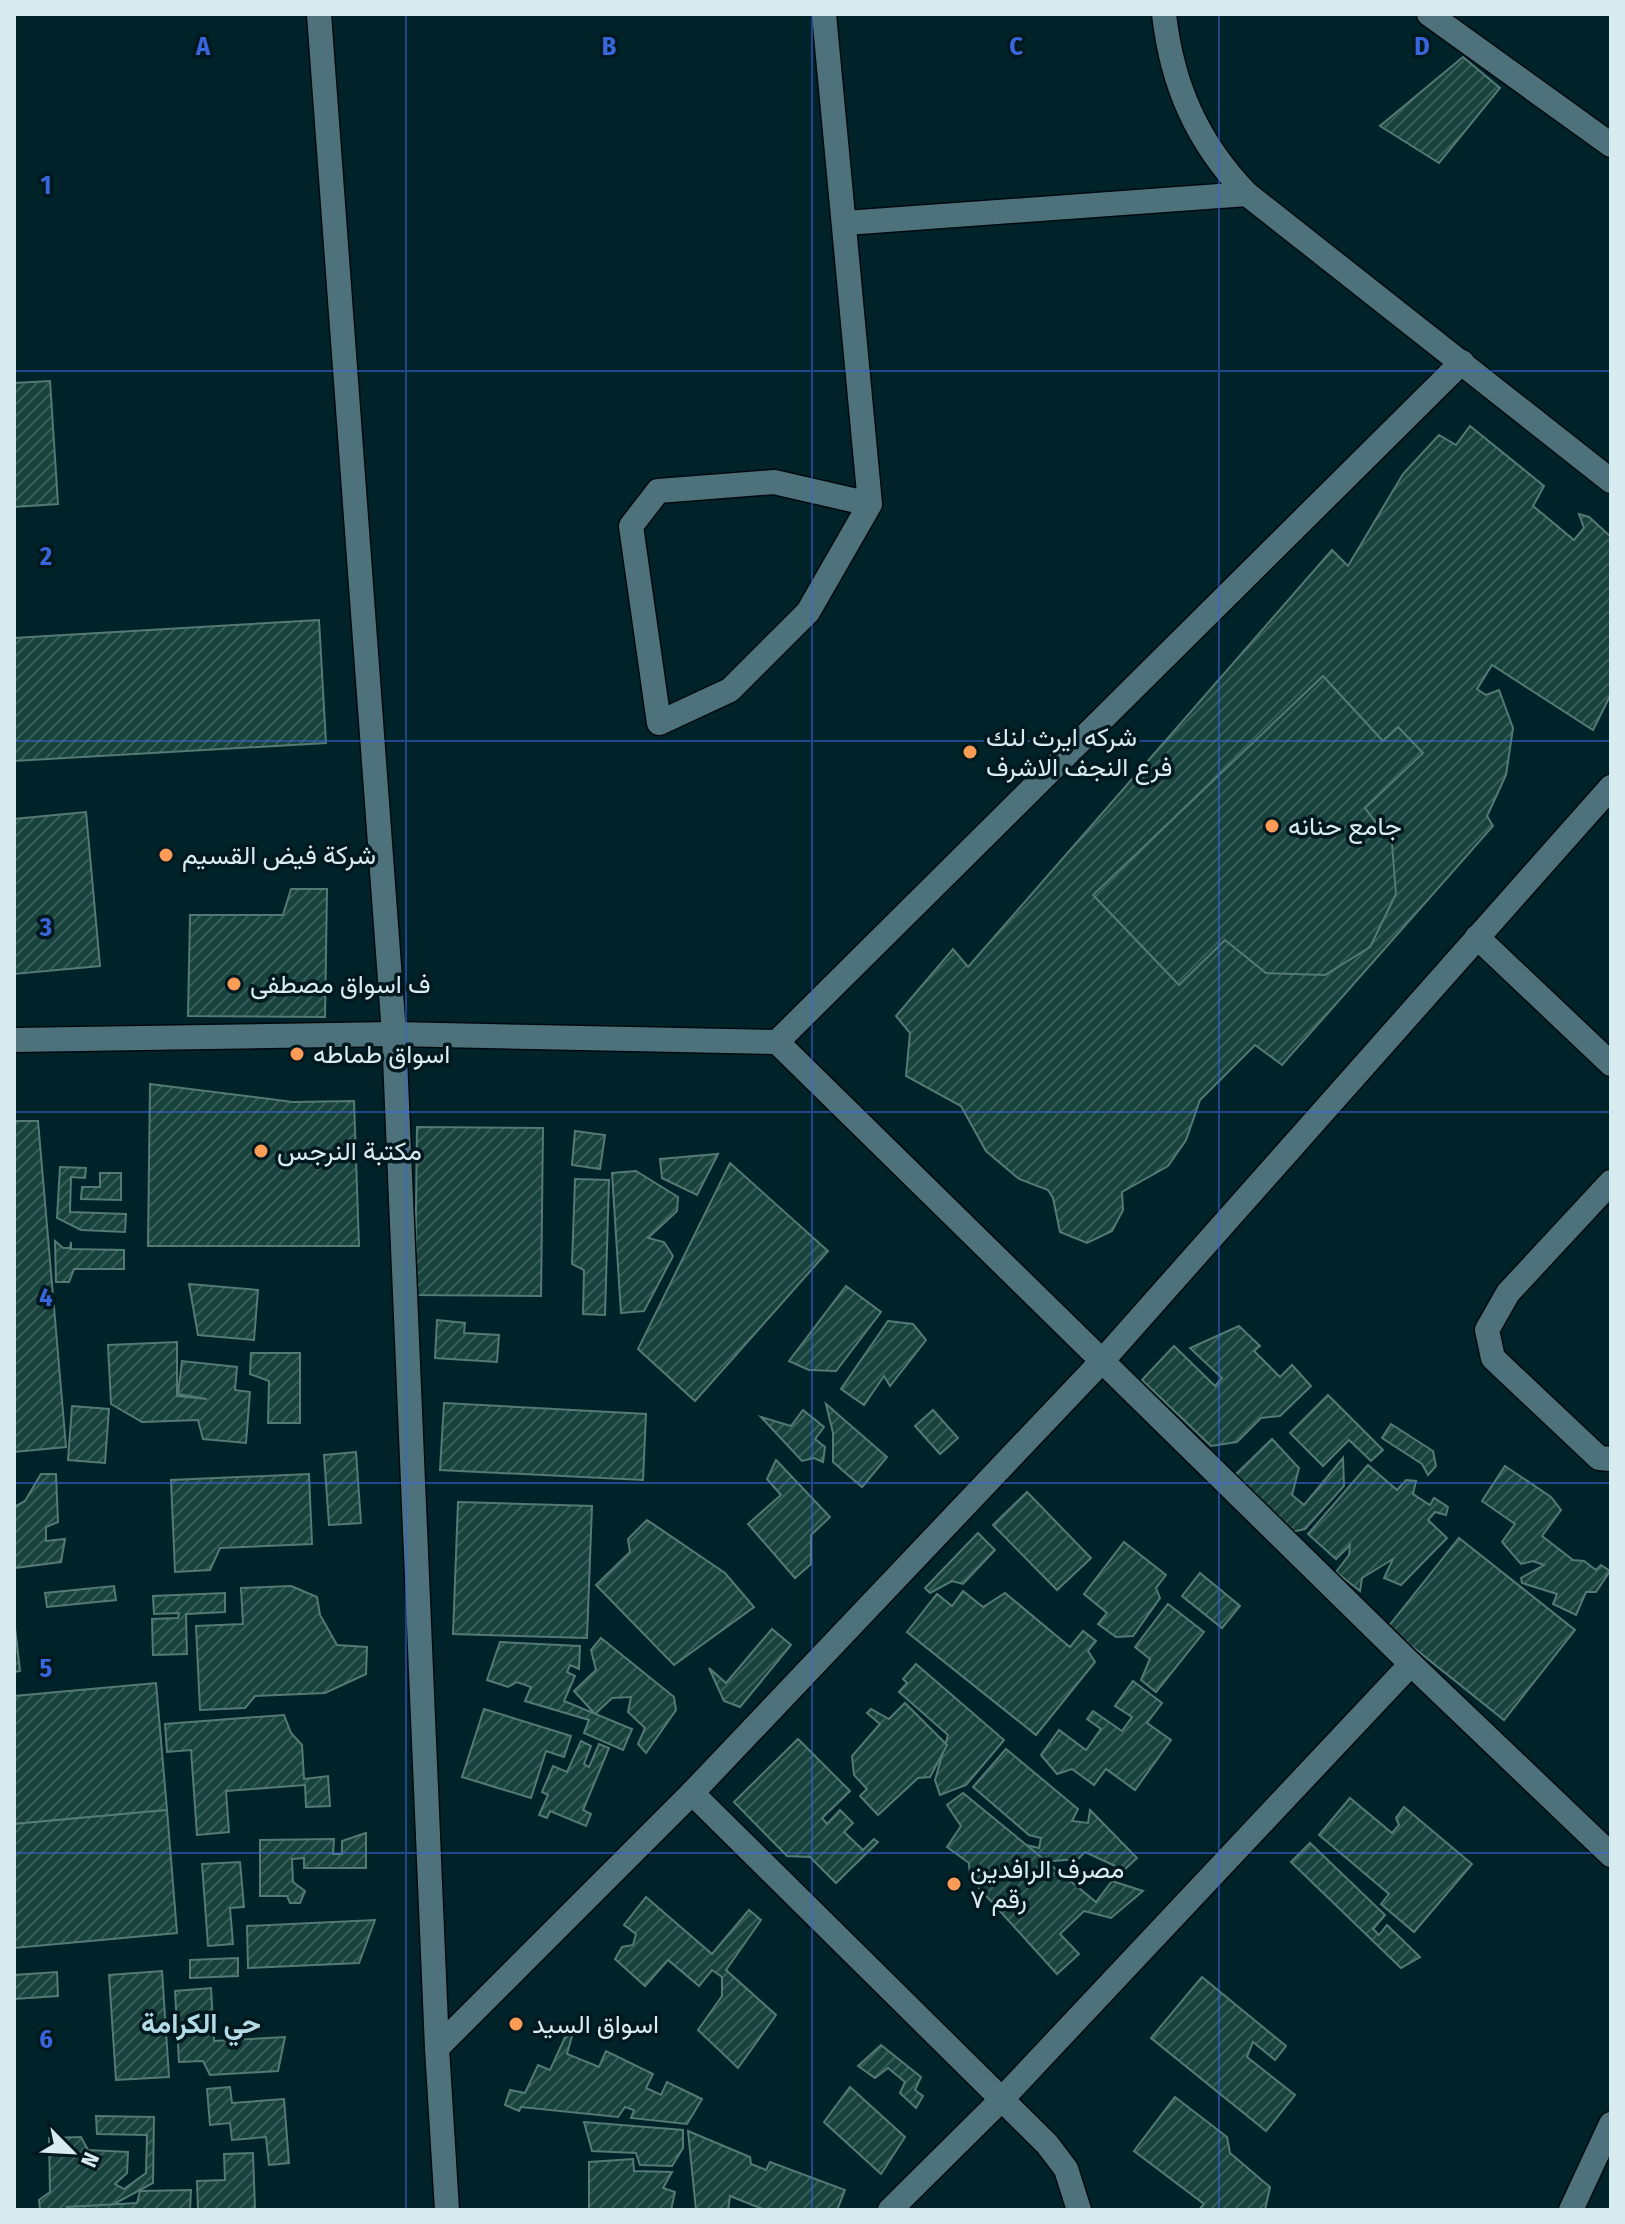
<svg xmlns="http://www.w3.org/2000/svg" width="1625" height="2224" font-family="'Fira Sans Condensed',Vazirmatn,sans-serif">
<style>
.building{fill:url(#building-hatch);stroke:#537a73;stroke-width:2}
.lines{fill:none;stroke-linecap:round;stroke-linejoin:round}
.street-casing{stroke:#000a0e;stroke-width:27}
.street{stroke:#4d727b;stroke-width:24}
.grid{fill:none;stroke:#3966dc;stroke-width:2;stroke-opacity:0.55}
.poi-dot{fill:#fd9c56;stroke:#00181e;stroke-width:3}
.labels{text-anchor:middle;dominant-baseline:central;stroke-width:7;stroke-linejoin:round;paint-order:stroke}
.poi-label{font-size:26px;fill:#d8ebf0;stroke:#00181e;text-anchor:start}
.neighbourhood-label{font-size:28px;font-weight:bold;fill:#b3dbe5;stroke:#00181e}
.grid-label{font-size:26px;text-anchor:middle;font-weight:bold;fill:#3966dc;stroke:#00181e;stroke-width:7;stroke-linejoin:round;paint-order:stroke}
</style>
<defs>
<pattern id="building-hatch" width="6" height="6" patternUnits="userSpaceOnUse" patternTransform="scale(2)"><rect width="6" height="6" fill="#18423c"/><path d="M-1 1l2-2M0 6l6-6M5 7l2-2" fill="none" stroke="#395d58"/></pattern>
</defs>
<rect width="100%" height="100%" fill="#00232a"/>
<g class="building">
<path d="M1463 57 1500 88 1439 163 1380 126Z"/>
<path d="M50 381 58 504 14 507V383Z"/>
<path d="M1470 426 1544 486 1533 506 1574 540 1584 528 1579 514 1589 517 1611 537V694L1593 730 1492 665 1477 689 1486 695 1499 690 1513 728 1506 775 1487 816 1493 826 1282 1065 1255 1045 1200 1100 1186 1140 1168 1166 1122 1192 1123 1210 1112 1231 1087 1243 1060 1232 1053 1198 1048 1190 1019 1179 986 1151 961 1106 906 1076 910 1033 896 1016 953 949 968 967 1332 550 1348 566 1403 474 1439 435 1456 445Z"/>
<path d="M319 620 326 743 14 761V638Z"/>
<path d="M1323 676 1383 741 1398 727 1423 753 1365 808 1392 844 1396 894 1370 947 1325 975 1266 973 1225 940 1179 985 1093 895Z"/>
<path d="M86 812 100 966 14 974V819Z"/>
<path d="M291 889H327L325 1017 188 1016 190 915H283Z"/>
<path d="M150 1084 293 1102 354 1101 359 1246H148Z"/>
<path d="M14 1121H38L66 1447 14 1452Z"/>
<path d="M417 1127 543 1128 541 1296 415 1295Z"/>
<path d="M575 1131 605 1135 600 1169 572 1165Z"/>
<path d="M718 1154 697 1195 662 1178 660 1159Z"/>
<path d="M730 1163 828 1251 695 1401 638 1349Z"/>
<path d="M60 1167 86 1168 85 1178 71 1177 70 1212 126 1214 125 1232 81 1230 57 1218Z"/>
<path d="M636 1171 678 1197 677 1211 648 1238 664 1242 673 1256 644 1311 621 1313 612 1173Z"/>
<path d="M100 1173H121V1200L81 1199 82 1187H100Z"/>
<path d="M575 1179 609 1180 605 1315 583 1314 584 1270 572 1264Z"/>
<path d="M55 1241 63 1248H70L71 1242V1249L124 1250V1269H74L69 1282H56Z"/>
<path d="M189 1284 258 1290 254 1340 198 1335Z"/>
<path d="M846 1286 881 1312 836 1371 809 1370 789 1361Z"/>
<path d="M437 1320 465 1323 464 1333 499 1335 497 1362 435 1358Z"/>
<path d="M888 1321 913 1324 926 1340 890 1386 884 1376 864 1405 841 1389Z"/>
<path d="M1239 1326 1260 1346 1254 1351 1280 1377 1292 1365 1311 1386 1280 1416 1261 1418 1237 1442 1211 1446 1142 1380 1174 1346 1215 1386 1222 1378 1190 1348Z"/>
<path d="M177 1342V1396L207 1399 178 1394 182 1361 237 1367 235 1390 250 1392 246 1443 203 1439 198 1420 142 1422 111 1404 108 1345Z"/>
<path d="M251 1353H300V1423H268L269 1381 250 1374Z"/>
<path d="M1328 1395 1383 1450 1371 1461 1349 1440 1323 1466 1290 1433Z"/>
<path d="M444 1403 646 1414 643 1480 440 1470Z"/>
<path d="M826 1404 887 1457 862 1487 833 1462V1433Z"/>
<path d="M72 1406 109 1409 105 1463 68 1460Z"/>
<path d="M803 1410 824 1427 815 1439 825 1447 823 1462 814 1458 802 1461 761 1417 791 1426Z"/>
<path d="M933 1410 958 1438 940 1454 915 1426Z"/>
<path d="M1391 1424 1433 1451 1436 1466 1428 1475 1422 1464 1382 1438Z"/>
<path d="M1272 1439 1299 1468 1292 1495 1304 1505 1343 1458 1344 1486 1305 1529 1287 1533 1233 1477Z"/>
<path d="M356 1452 361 1523 329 1525 324 1455Z"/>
<path d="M776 1460 830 1517 811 1535V1564L795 1578 748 1524 781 1495 767 1479Z"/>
<path d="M1368 1465 1397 1490 1406 1480 1416 1481 1413 1494 1430 1505 1434 1498 1448 1507 1446 1515 1435 1512 1428 1520 1447 1538 1401 1585 1384 1578 1393 1559 1362 1578 1360 1591 1336 1572 1349 1555 1350 1545 1336 1559 1308 1534Z"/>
<path d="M1505 1466 1551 1497 1561 1510 1542 1536 1573 1560 1584 1561 1596 1570 1601 1565 1610 1571 1596 1592H1586L1576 1615 1553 1604 1557 1594 1522 1583 1521 1578 1544 1565 1533 1561 1521 1564 1502 1542 1515 1524 1482 1501Z"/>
<path d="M41 1474H56L58 1522 46 1527V1541L65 1539 61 1562 14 1568V1507L25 1501Z"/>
<path d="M309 1474 312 1544 220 1548 210 1570 175 1572 171 1480Z"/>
<path d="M1027 1492 1091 1558 1057 1590 993 1525Z"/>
<path d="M458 1502 592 1506 587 1638 453 1634Z"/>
<path d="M647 1520 725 1573 754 1607 674 1665 596 1585 630 1552 628 1539Z"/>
<path d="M978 1533 995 1550 963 1584 952 1581 930 1593 925 1588Z"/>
<path d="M1459 1538 1575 1630 1504 1720 1388 1627Z"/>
<path d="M1124 1542 1166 1575 1156 1588 1160 1598 1133 1636 1116 1637 1098 1624 1107 1613 1084 1594Z"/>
<path d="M1200 1573 1240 1606 1222 1628 1182 1596Z"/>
<path d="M114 1586 116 1600 47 1607 45 1593Z"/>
<path d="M291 1586 317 1597 320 1615 337 1645 367 1647 366 1674 325 1693 255 1696 245 1708 200 1710 196 1626 243 1624 241 1588Z"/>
<path d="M963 1591 983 1607 1005 1593 1070 1647 1083 1631 1096 1641 1088 1651 1095 1662 1036 1735 907 1632 937 1594 952 1606Z"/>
<path d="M225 1593V1612L186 1614 187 1654 153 1655 152 1619 178 1618 179 1613 154 1614 153 1596Z"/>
<path d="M1168 1604 1204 1632 1156 1692 1141 1680 1150 1659 1135 1647Z"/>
<path d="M14 1619 20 1671 14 1672Z"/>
<path d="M772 1629 791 1645 740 1707 724 1701 709 1668 726 1683Z"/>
<path d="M601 1638 674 1697 676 1710 646 1753 638 1744 645 1728 628 1712 631 1697 612 1698 595 1714 574 1691 596 1670 591 1650Z"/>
<path d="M500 1642 580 1646 579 1669 570 1665 567 1672 575 1676 564 1701 632 1729 623 1750 584 1733 589 1720 525 1701 531 1687 517 1682 508 1687 487 1680Z"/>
<path d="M916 1664 1004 1740 966 1785 940 1795 935 1780 948 1735 899 1692 907 1683 903 1679Z"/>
<path d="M1133 1681 1162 1703 1147 1723 1171 1740 1135 1790 1106 1769 1094 1785 1072 1769 1057 1774 1041 1755 1059 1730 1086 1750 1101 1729 1087 1719 1093 1711 1122 1731 1132 1717 1115 1706Z"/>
<path d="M156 1683 167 1810 14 1824V1696Z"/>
<path d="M905 1703 947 1745 930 1777 918 1778 878 1815 860 1796 867 1789 854 1775 852 1756 880 1724 867 1713 871 1709 889 1719Z"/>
<path d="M484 1709 571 1736 564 1757 546 1751 531 1798 462 1777Z"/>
<path d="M284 1715 291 1733 302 1745 304 1779 328 1776 330 1806 306 1807 305 1785 226 1791 229 1832 197 1835 191 1750 167 1752 165 1724Z"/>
<path d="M798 1739 850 1791 822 1818 827 1824 840 1810 853 1823 844 1832 863 1850 874 1839 878 1842 836 1883 810 1857 787 1856 734 1802Z"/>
<path d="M581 1741 591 1746 584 1764 589 1767 599 1744 609 1748 583 1810 591 1814 586 1826 550 1811 547 1818 539 1815 548 1795 542 1792 553 1766 567 1772Z"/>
<path d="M1006 1749 1078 1809 1072 1821 1088 1823 1090 1810 1137 1858 1124 1870 1085 1852 1078 1859 1040 1862 1026 1845 1039 1848 1041 1838 1029 1835 973 1787Z"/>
<path d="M963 1793 1096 1902 1112 1881 1143 1891 1111 1918 1084 1911 1060 1934 1079 1954 1057 1974 970 1878 969 1863 947 1847 961 1826 947 1805Z"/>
<path d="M1350 1798 1392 1833 1399 1825 1396 1818 1404 1807 1472 1864 1414 1932 1381 1904 1389 1894 1319 1835Z"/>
<path d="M167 1810 177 1933 14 1948V1824Z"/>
<path d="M366 1833V1868H304V1858L292 1859 293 1882 305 1891 300 1903H290L287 1896H260V1840L334 1839 333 1854H342V1841Z"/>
<path d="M1310 1843 1385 1915 1373 1929 1379 1935 1387 1925 1420 1957 1401 1968 1291 1862Z"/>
<path d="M240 1862 244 1907 230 1908 233 1944 208 1946 202 1864Z"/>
<path d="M646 1897 712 1954 749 1910 761 1920 726 1970 776 2015 738 2068 698 2030 722 1996V1977L712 1970 699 1986 668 1960 645 1986 615 1959 622 1947 633 1945 636 1934 624 1925Z"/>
<path d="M375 1920 359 1963 248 1968 247 1926Z"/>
<path d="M238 1958V1976L190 1978V1960Z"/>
<path d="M162 1971 169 2077 116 2080 109 1975Z"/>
<path d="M57 1972 58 1996 14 1999V1975Z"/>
<path d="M1202 1977 1286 2046 1275 2060 1253 2042 1247 2057 1295 2095 1266 2131 1151 2038Z"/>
<path d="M211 1988 214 2041 285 2037 278 2071 210 2075 203 2061 179 2062 175 1991Z"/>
<path d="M567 2033 572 2036 567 2054 599 2067 606 2051 653 2074 646 2088 661 2095 667 2082 702 2099 687 2124 631 2118 634 2110 625 2107 618 2117 521 2107 519 2111 505 2105 510 2090 525 2093 538 2065 550 2070Z"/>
<path d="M881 2045 921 2077 915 2090 923 2096 916 2108 900 2093 905 2082 888 2068 875 2078 858 2066Z"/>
<path d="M230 2087 232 2103 284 2099 289 2163 269 2165 266 2137 232 2140 230 2123 210 2125 207 2089Z"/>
<path d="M850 2087 905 2137 881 2174 824 2122Z"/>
<path d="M1175 2097 1227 2137 1230 2153 1270 2187 1265 2210H1199L1204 2204 1134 2151Z"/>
<path d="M96 2116 154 2117 153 2183 103 2210H40L39 2200 50 2192 49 2138 81 2137 88 2150 128 2152 127 2173 115 2184 124 2189 146 2173 147 2135 97 2134Z"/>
<path d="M584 2122 683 2130V2148L672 2166 640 2165 636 2153 592 2151Z"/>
<path d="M688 2131 750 2157 751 2164 766 2170 770 2162 845 2190 837 2210H765L730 2196 728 2210H696Z"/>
<path d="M253 2153 255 2209 198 2210 197 2181 225 2180 224 2154Z"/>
<path d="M633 2159 634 2171 672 2172 663 2188 675 2192 671 2210H589V2162Z"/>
<path d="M191 2190 190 2210H68L67 2207 137 2203 140 2191Z"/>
</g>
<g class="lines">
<defs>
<g id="street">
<path d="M319 14 394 1034 437 2048 447 2210"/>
<path d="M824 14 870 504 808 612 730 690 659 723 631 526 658 491 774 482 870 504"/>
<path d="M1164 14C1172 85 1197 142 1247 194L1611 481"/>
<path d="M1429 14 1611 145"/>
<path d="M845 223 1247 194"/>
<path d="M1477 937 1611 1064"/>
<path d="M14 1040 394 1034 777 1042 1411 1664 1611 1855"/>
<path d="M777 1042 1462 362"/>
<path d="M1611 1182 1508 1293 1487 1330 1493 1358 1599 1458 1611 1459"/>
<path d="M692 1793 1047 2144 1066 2169 1079 2210"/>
<path d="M437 2048 692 1793 1103 1360 1611 787"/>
<path d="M890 2210 1002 2099 1411 1664"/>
<path d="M1571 2210 1611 2124"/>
</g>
</defs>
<use href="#street" class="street-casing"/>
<use href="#street" class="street"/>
</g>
<path class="grid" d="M406 14V2210M812 14V2210M1219 14V2210M14 371H1611M14 741H1611M14 1112H1611M14 1483H1611M14 1853H1611"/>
<g class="poi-dot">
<circle cx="970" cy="752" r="8"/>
<circle cx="1272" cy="826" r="8"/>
<circle cx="166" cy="855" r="8"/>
<circle cx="234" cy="984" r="8"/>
<circle cx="297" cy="1054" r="8"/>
<circle cx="261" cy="1151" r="8"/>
<circle cx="954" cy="1884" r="8"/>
<circle cx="516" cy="2024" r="8"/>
</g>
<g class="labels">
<g class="poi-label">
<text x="986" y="737">شركه ايرث لنك<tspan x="986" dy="30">فرع النجف الاشرف</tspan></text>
<text x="1288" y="826">جامع حنانه</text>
<text x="182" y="855">شركة فيض القسيم</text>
<text x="250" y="984">ف اسواق مصطفى</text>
<text x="313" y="1054">اسواق طماطه</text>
<text x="277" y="1151">مكتبة النرجس</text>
<text x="970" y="1869">مصرف الرافدين<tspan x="970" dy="30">رقم ٧</tspan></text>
<text x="532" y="2024">اسواق السيد</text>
</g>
<g class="neighbourhood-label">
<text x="201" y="2023">حي الكرامة</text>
</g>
</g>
<g class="grid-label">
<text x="203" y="55">A</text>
<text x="609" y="55">B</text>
<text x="1016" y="55">C</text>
<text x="1422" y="55">D</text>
<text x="46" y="194">1</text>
<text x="46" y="565">2</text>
<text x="46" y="936">3</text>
<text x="46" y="1306">4</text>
<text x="46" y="1677">5</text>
<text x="46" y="2048">6</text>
</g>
<rect width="1625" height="2224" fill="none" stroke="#d8ebf0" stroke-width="32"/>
<g transform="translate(72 2152) rotate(114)" stroke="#00181e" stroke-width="6" paint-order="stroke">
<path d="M0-6L14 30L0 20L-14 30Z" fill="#d8ebf0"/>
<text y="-12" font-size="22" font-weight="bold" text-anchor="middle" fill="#d8ebf0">N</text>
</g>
</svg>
